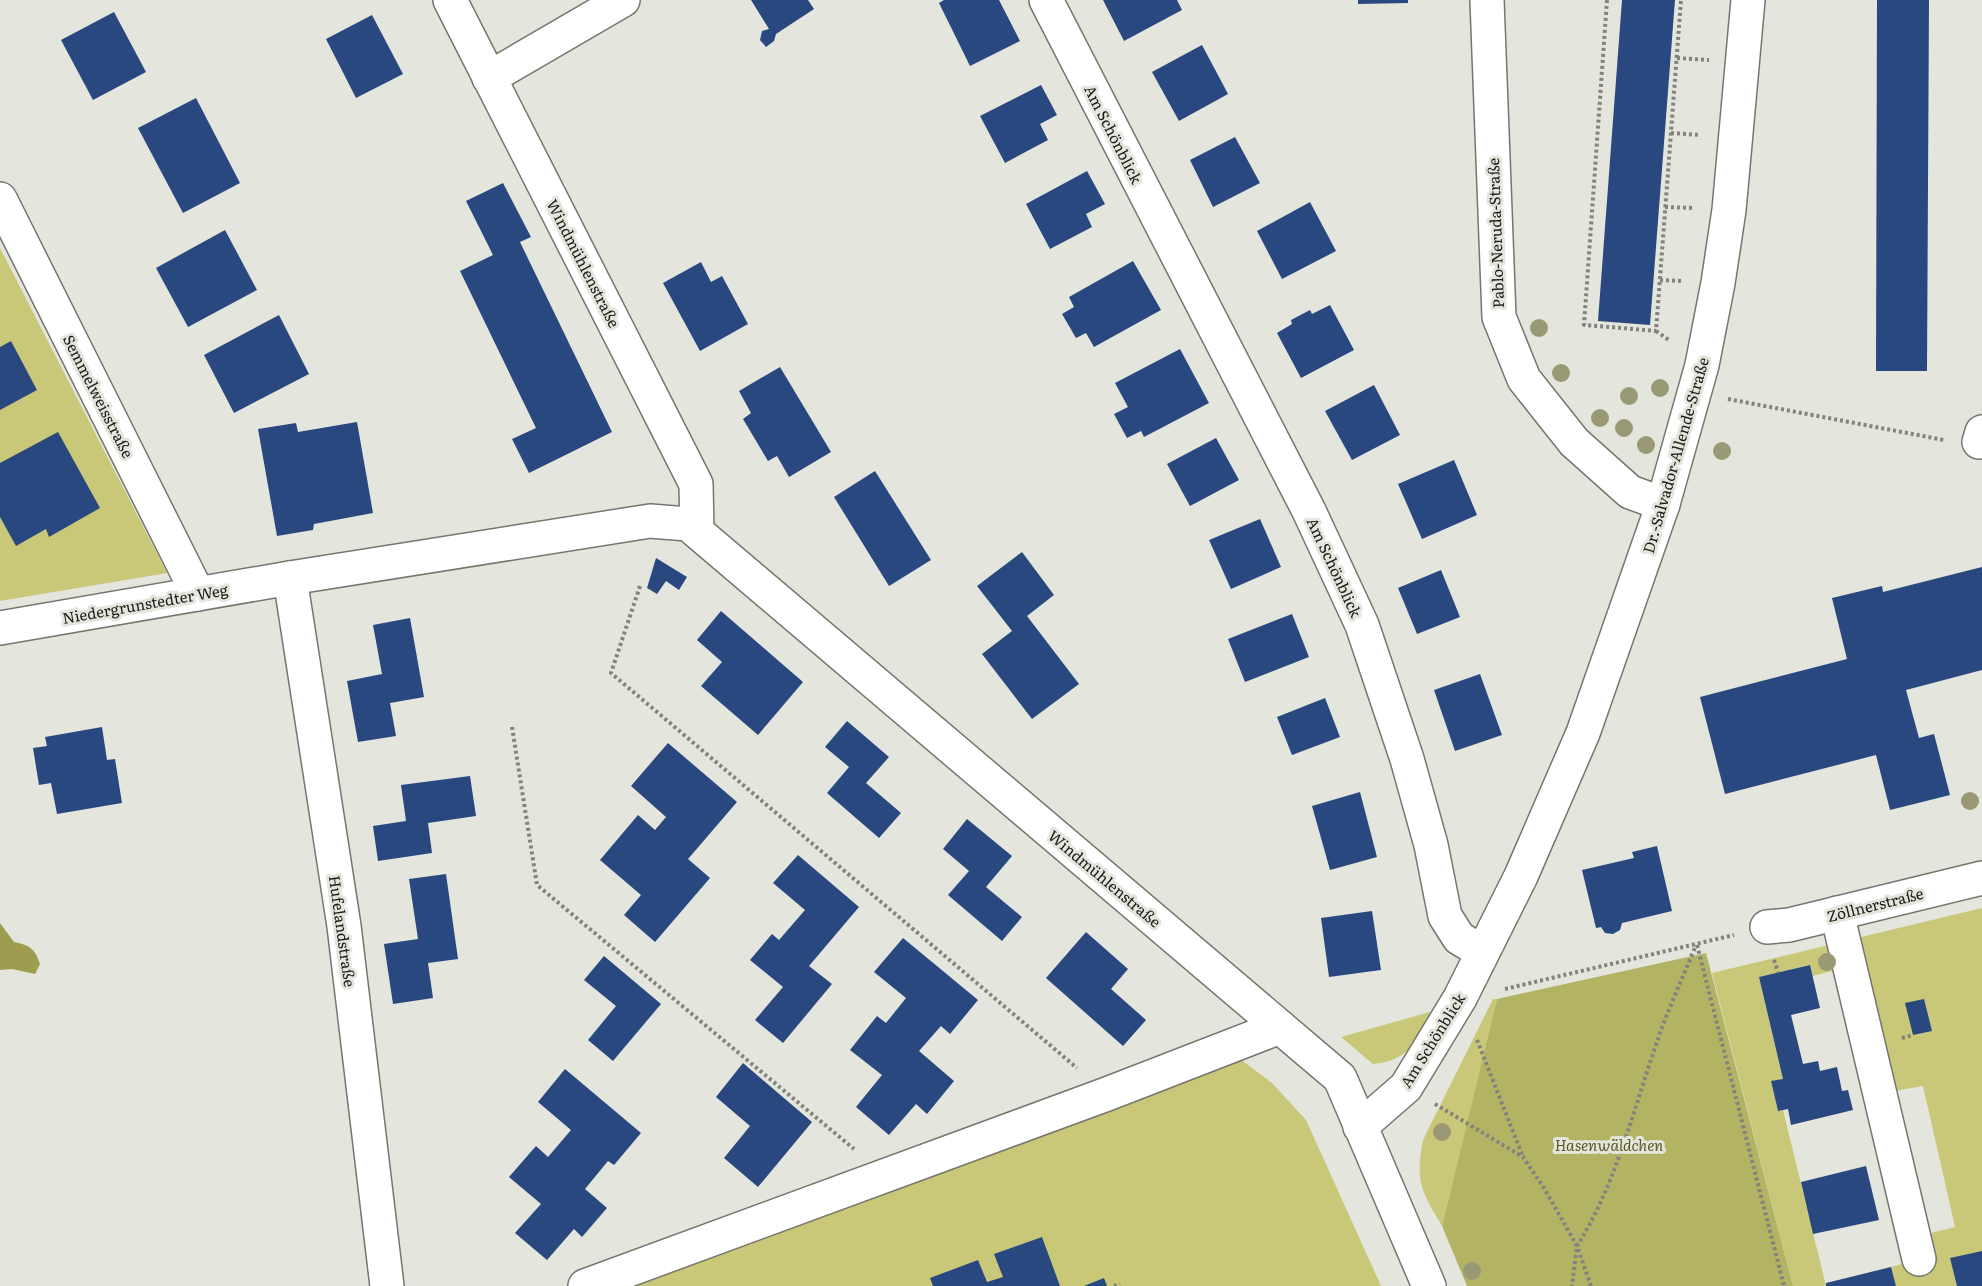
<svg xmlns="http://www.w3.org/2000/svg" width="1982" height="1286" font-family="Literata,serif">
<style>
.green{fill:#c8c878}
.forest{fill:#b3b364}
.water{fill:#9e9d4f}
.building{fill:#2a4880}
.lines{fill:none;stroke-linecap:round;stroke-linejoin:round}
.minor-casing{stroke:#76766e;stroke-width:36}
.path{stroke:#82837d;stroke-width:4;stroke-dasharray:3 3;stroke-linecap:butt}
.minor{stroke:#fff;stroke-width:33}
.tree{fill:#999975}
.labels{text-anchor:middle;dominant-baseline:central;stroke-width:6;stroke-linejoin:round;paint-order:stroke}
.street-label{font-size:15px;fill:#1a1a17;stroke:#e4e5dc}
.park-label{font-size:15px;font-style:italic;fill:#5b5a20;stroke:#e4e5dc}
</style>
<rect width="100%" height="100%" fill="#e4e5dc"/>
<g class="green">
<path d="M0 248 167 573 0 601Z"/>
<path d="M1982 908V1286H1896L1891 1267 1930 1257 1927 1234 1955 1227 1923 1086 1894 1091 1857 938Z"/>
<path d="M1829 945 1836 970 1812 976 1809 965 1759 977 1783 1079 1771 1082 1778 1111 1783 1110 1826 1286H1793L1712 973Z"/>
<path d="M1493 999H1497L1442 1226C1421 1191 1415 1181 1423 1140Z"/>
<path d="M1430 1012C1418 1042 1407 1061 1373 1064L1341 1037Z"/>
<path d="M1240 1059 1272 1083 1306 1120 1381 1286H623Z"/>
</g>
<path class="forest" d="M1706 953 1793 1286H1467L1442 1226 1497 999Z"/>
<path class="water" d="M0 923 14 942C29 945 35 948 40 964L35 974 12 969 0 970Z"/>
<g class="building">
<path d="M751 0H808L814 9 776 34 774 41 766 47 760 40 762 31 769 29Z"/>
<path d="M944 0H999L1020 41 970 66 939 3Z"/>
<path d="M1103 0H1177L1182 10 1124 41Z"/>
<path d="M1358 0H1408V3L1358 4Z"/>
<path d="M1622 0H1675L1650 325 1598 321Z"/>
<path d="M1877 0H1929L1927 371H1876Z"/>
<path d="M114 12 146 72 93 100 61 40Z"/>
<path d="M372 15 403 74 356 98 326 39Z"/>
<path d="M1202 45 1228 94 1179 121 1152 72Z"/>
<path d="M1041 85 1057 115 1040 124 1048 140 1005 163 980 116Z"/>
<path d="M196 98 240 183 183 213 138 128Z"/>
<path d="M1235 137 1260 183 1213 207 1190 160Z"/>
<path d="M1087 171 1105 204 1086 214 1092 227 1050 249 1026 204Z"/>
<path d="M503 183 531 237 520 242 612 432 529 473 512 439 536 428 460 271 493 255 466 201Z"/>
<path d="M1310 202 1336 251 1282 279 1257 231Z"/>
<path d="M225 230 257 290 188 327 156 268Z"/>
<path d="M1133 261 1161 310 1094 347 1086 333 1076 338 1062 314 1074 307 1069 297Z"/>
<path d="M701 262 711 282 722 276 748 324 700 351 663 283Z"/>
<path d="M1330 305 1354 350 1301 378 1277 333 1292 324 1291 320 1310 310 1312 314Z"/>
<path d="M279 315 309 374 234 413 204 355Z"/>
<path d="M11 341 37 390 0 410V347Z"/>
<path d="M1180 349 1209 403 1144 437 1141 431 1127 438 1114 414 1128 407 1115 383Z"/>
<path d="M780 367 831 452 789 477 777 456 768 461 743 419 751 413 739 391Z"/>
<path d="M1374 385 1400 435 1352 460 1325 411Z"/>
<path d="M357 422 373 513 314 524 313 530 277 536 258 429 296 423 298 432Z"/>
<path d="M58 432 100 508 49 537 46 529 16 546 0 517V463Z"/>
<path d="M1216 438 1239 480 1190 506 1167 464Z"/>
<path d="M1454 460 1477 515 1422 539 1398 484Z"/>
<path d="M875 471 931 560 889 586 834 497Z"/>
<path d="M1260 519 1281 567 1231 589 1209 540Z"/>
<path d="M1022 552 1054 595 1027 616 1079 684 1032 719 982 654 1012 631 977 586Z"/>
<path d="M656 558 687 577 679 590 666 581 657 594 647 588Z"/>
<path d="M1982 567V670L1906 690 1919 738 1934 734 1950 795 1890 810 1876 755 1725 794 1700 697 1847 659 1832 598 1882 586 1883 592Z"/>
<path d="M1441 570 1460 617 1417 634 1398 588Z"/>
<path d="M721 611 803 682 758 735 701 686 722 662 697 640Z"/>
<path d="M1292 614 1309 657 1245 682 1228 639Z"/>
<path d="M410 618 424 697 390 703 396 736 358 742 347 681 382 674 373 625Z"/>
<path d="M1480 674 1502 735 1455 751 1434 690Z"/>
<path d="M1325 698 1340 737 1292 755 1277 717Z"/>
<path d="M847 721 889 757 866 783 901 813 879 838 827 793 849 767 825 747Z"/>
<path d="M102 727 107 760 115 759 122 803 57 814 51 783 39 785 33 748 47 746 45 737Z"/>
<path d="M668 743 737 802 688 859 710 878 655 942 624 915 641 895 600 860 638 815 655 830 666 817 631 786Z"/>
<path d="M470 776 476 816 428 823 432 853 378 861 373 826 406 821 401 785Z"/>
<path d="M1360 792 1377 857 1330 870 1312 806Z"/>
<path d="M967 819 1012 856 986 887 1022 917 1002 941 948 895 969 871 943 849Z"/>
<path d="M1657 846 1672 911 1622 923 1620 930 1613 934 1605 933 1601 927 1596 928 1582 870 1634 858 1632 852Z"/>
<path d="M798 855 859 907 809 966 832 984 783 1043 755 1020 783 987 750 960 772 934 779 940 805 910 773 883Z"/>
<path d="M446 874 458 959 428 963 433 998 393 1004 384 944 418 939 409 879Z"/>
<path d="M1372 911 1381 970 1329 977 1321 918Z"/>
<path d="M1086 932 1128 969 1111 989 1146 1020 1123 1046 1046 978Z"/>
<path d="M903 938 978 1000 950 1034 941 1026 919 1051 954 1081 927 1114 916 1104 889 1135 856 1107 882 1075 850 1050 877 1016 886 1023 906 998 874 972Z"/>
<path d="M604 956 661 1004 613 1061 588 1040 616 1006 584 980Z"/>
<path d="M1810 965 1820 1008 1791 1015 1803 1064 1818 1061 1820 1071 1837 1067 1842 1091 1848 1090 1853 1110 1791 1125 1788 1109 1778 1111 1771 1081 1783 1079 1759 977Z"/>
<path d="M1924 999 1932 1031 1913 1035 1905 1003Z"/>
<path d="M743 1063 812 1122 758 1187 724 1158 750 1126 716 1097Z"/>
<path d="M565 1069 641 1133 614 1165 608 1161 585 1189 607 1208 582 1237 574 1229 547 1260 515 1233 541 1204 509 1177 536 1146 548 1157 571 1130 538 1102Z"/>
<path d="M1866 1166 1879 1220 1813 1234 1801 1182Z"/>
<path d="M1042 1237 1060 1286H933L930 1278 978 1260 987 1282 1003 1277 994 1254Z"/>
<path d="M1982 1251V1286H1957L1950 1258Z"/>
<path d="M1891 1267 1896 1286H1826V1283Z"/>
<path d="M1104 1278 1107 1286H1084Z"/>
</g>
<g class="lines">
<defs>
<g id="minor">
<path d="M450 0 696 484 697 531"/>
<path d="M1046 0 1309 511 1362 625 1407 759 1431 845 1445 916 1459 938 1482 952"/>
<path d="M1487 0 1499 317 1524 379 1574 442 1630 492 1663 504"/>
<path d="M489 78 623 0"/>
<path d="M0 199 198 594"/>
<path d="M1979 442 1982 432"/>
<path d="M290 578 344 926 387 1286"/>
<path d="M0 628 290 578 650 521 688 524 1340 1078 1429 1286"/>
<path d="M1837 913 1919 1259"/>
<path d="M1767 927 1789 925 1982 878"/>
<path d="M1360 1127 1406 1087 1460 998 1521 876 1583 733 1663 504 1702 365 1718 283 1729 210 1748 0"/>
<path d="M585 1286 1107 1094 1280 1027"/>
</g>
</defs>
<use href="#minor" class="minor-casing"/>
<g class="path">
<path d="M1607 0 1584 325 1656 331 1681 0"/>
<path d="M1677 58 1709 60"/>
<path d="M1671 133 1700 135"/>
<path d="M1665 207 1694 208"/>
<path d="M1660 280 1683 281"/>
<path d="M1656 331 1670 341"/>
<path d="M1728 399 1944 440"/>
<path d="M640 586 611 673 1077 1068"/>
<path d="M512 727 537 885 854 1149"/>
<path d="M1697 945 1784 1286"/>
<path d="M1774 960 1778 972"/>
<path d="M1505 989 1734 935"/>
<path d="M1902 1038 1913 1035"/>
<path d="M1477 1040 1523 1157"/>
<path d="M1435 1104 1523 1157 1544 1188 1577 1246 1572 1286"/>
<path d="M1114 1286 1120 1284"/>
<path d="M1591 1286 1577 1246C1616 1184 1633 1111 1657 1042 1668 1009 1683 977 1696 945"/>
</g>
<use href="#minor" class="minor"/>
</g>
<g class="tree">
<circle cx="1539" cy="328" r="9"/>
<circle cx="1561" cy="373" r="9"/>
<circle cx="1660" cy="388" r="9"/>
<circle cx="1629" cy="396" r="9"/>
<circle cx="1600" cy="418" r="9"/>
<circle cx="1624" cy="428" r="9"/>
<circle cx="1646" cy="445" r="9"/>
<circle cx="1722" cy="451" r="9"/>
<circle cx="1970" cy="801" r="9"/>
<circle cx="1827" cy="962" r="9"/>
<circle cx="1442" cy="1132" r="9"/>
<circle cx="1472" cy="1271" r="9"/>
</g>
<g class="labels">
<g class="street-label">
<text transform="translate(1114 134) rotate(63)">Am Schönblick</text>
<text transform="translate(1495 233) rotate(-92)">Pablo-Neruda-Straße</text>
<text transform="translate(584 263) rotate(63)">Windmühlenstraße</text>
<text transform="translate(99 396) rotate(63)">Semmelweisstraße</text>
<text transform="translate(1675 455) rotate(-74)">Dr.-Salvador-Allende-Straße</text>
<text transform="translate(1335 567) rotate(65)">Am Schönblick</text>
<text transform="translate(145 603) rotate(-10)">Niedergrunstedter Weg</text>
<text transform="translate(1105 878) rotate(40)">Windmühlenstraße</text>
<text transform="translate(1875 904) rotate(-14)">Zöllnerstraße</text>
<text transform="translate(343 931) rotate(82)">Hufelandstraße</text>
<text transform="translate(1432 1040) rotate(-58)">Am Schönblick</text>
</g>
<g class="park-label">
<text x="1609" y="1144">Hasenwäldchen</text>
</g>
</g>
</svg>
